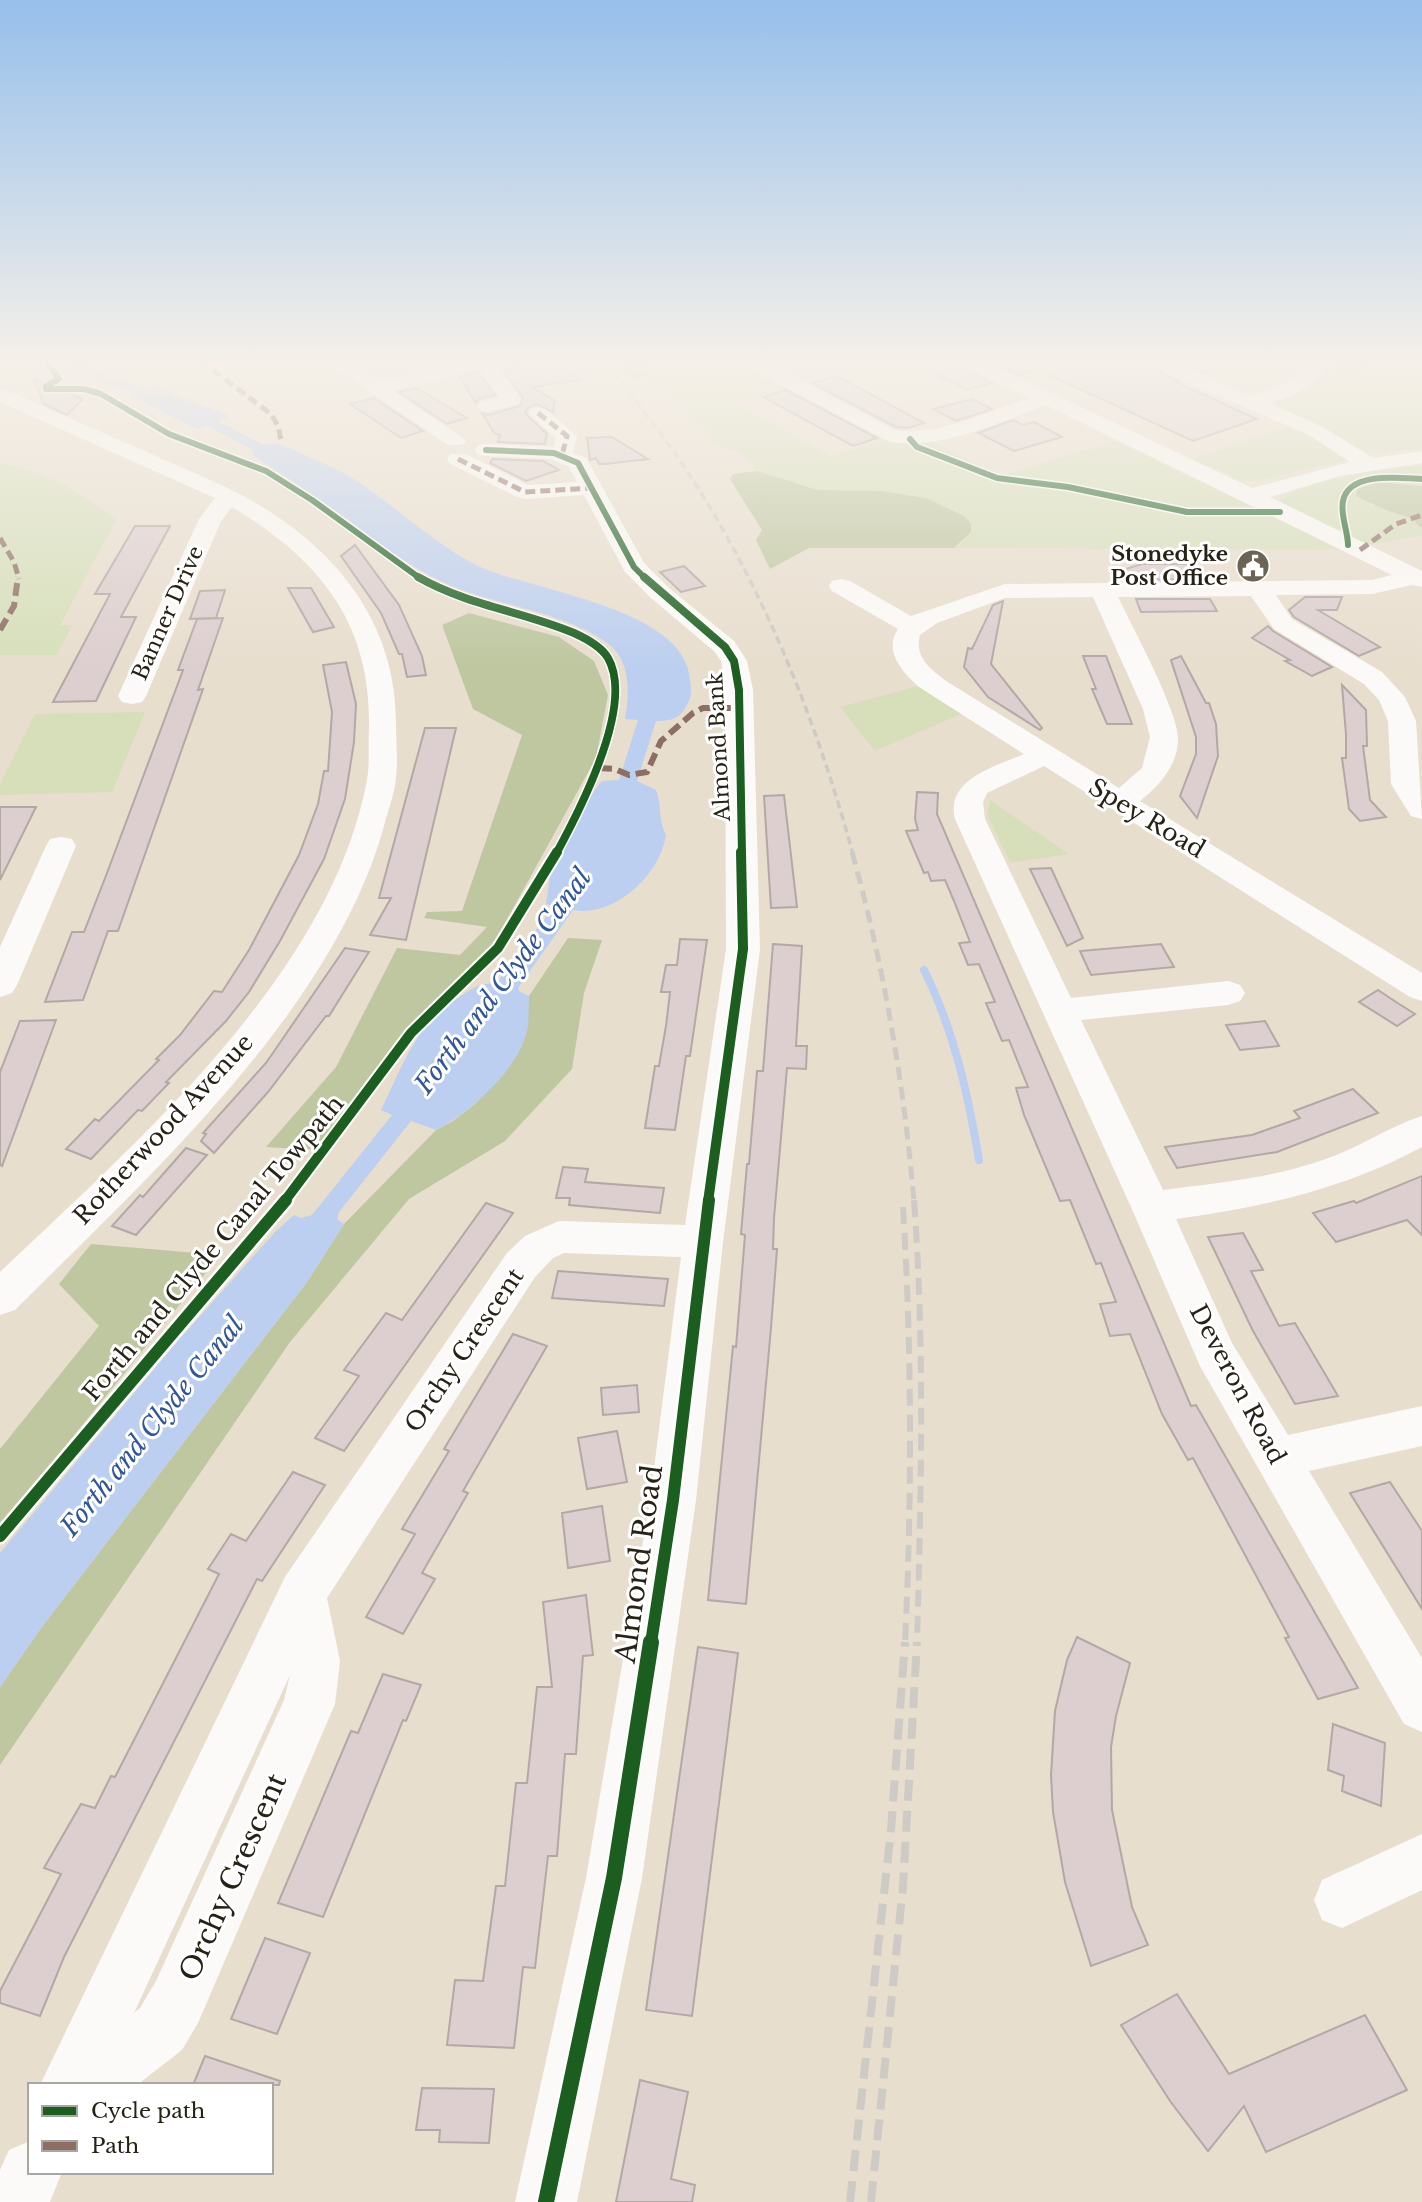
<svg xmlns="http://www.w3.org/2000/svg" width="1422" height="2202" font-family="'Libre Baskerville',serif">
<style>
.green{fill:#d6dfba}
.forest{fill:#bec7a0}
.water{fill:#bccff0}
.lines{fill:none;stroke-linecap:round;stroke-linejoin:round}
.stream{stroke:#bccff0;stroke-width:8}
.building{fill:#ddcecf;stroke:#b2a9a5;stroke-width:2}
.minor{fill:#fcfaf8;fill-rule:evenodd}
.rail-far3{stroke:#cecbc6;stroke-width:3.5;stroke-dasharray:8 4.5;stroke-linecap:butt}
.rail-far2{stroke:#cecbc6;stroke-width:5;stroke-dasharray:13 7;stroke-linecap:butt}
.rail-far1{stroke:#cecbc6;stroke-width:6;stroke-dasharray:17 9;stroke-linecap:butt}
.rail{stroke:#cecbc6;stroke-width:8;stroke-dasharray:21 10;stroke-linecap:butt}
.quiet-far1{stroke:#8d6e63;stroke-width:5;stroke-dasharray:10 5;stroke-linecap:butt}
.quiet{stroke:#8d6e63;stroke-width:6;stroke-dasharray:13 6;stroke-linecap:butt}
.cycleway-far4-casing{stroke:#fff;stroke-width:9}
.cycleway-far3-casing{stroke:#fff;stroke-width:11}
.cycleway-far2-casing{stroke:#fff;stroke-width:14}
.cycleway-far1-casing{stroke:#fff;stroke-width:17}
.cycleway-casing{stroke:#fff;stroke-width:20}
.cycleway-far4{stroke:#1b5e20;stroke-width:6}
.cycleway-far3{stroke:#1b5e20;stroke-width:8}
.cycleway-far2{stroke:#1b5e20;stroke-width:10}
.cycleway-far1{stroke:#1b5e20;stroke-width:12}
.cycleway{stroke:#1b5e20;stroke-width:16}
.labels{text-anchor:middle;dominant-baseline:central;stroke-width:6;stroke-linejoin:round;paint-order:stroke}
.far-poi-label{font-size:21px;font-weight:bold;fill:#272216;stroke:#fff;text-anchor:end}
.far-street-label{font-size:21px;fill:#272216;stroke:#fff}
.street-label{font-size:24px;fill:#272216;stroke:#fff}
.water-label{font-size:26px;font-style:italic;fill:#315697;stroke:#fff}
.near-street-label{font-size:28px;fill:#272216;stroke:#fff}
</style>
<rect width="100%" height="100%" fill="#e8dece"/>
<g class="green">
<path d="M651 361H737L787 388 734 403 831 456 886 439 908 443 930 440 999 476 1116 441 1342 550 954 548 962 542 971 524 964 516 926 498 881 491 817 490 757 471 741 453 713 444 711 434C689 416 671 395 649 379Z"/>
<path d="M1330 361H1422V449L1367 452 1275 407V401C1296 392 1322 386 1330 361Z"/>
<path d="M1291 426 1351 459 1256 481H1242L1192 459Z"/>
<path d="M0 463C46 473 80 490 116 520L60 625H73L56 655H0Z"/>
<path d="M1422 465V486L1378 482 1357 489 1356 496 1388 511 1416 519V524L1422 528V536L1367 545 1282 504 1280 499C1312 477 1384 470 1422 465Z"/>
<path d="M918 686 961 714 875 751 840 707Z"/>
<path d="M145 712 112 792 0 795V784L35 714Z"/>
<path d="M990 800 1069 854 1010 863 987 814Z"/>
</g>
<g class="forest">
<path d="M615 361H651L649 376 630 379Z"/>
<path d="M1330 361H1374C1353 379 1354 378 1326 371Z"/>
<path d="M757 471 817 490 881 491 926 498 964 516 971 524V532L954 548H809L770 569 756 540 762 530 730 479 733 474Z"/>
<path d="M1378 482 1422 486V528L1416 524 1415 519 1388 511 1356 496 1357 489Z"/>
<path d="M469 613 559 637 594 661 608 695 596 758 495 941 409 1026 317 1150 266 1147 336 1067 397 948 460 955 487 927 424 918 427 912 462 911 522 735 473 709 442 625Z"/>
<path d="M568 938 602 940 584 993 572 1069 505 1141 409 1199 290 1342 0 1765V1687L41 1628 307 1282 344 1224 436 1130 453 1121 475 1104 497 1081 526 1034 529 996Z"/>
<path d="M91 1244 220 1255 0 1527V1449L99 1326 59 1284Z"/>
</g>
<path class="water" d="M62 361H95L93 368 97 372 145 389 154 387 223 413 228 416 219 422 264 445 275 443 282 445C309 457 338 468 363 485 399 510 437 545 476 565 529 591 686 607 690 680 691 688 692 694 689 701 681 718 674 721 656 721L637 781 656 790C662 805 658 821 666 835 660 875 614 918 573 910L518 988 520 992 529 996C528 1008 530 1023 526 1035 515 1072 470 1113 436 1130L411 1121 339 1212 337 1219 344 1224 307 1282 41 1628 0 1687V1553L176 1343 275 1232 294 1215 301 1218 312 1215 392 1115 381 1110C403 1065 416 1023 461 996 473 988 482 982 496 984L554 906 546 904 550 876 593 792 602 781 619 780 638 720 625 719C629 696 631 666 613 648 576 614 493 605 445 583 409 567 378 542 347 519 317 497 286 477 254 456L252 449 207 426 197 429 131 396 135 393 72 373Z"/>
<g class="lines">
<path class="stream" d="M924 970C954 1030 968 1094 979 1160"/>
</g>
<g class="building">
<path d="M532 361H565L579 380 532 387 555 401 553 412 537 404 529 407 525 413 547 434 545 444 498 442 500 435 494 433 482 413 488 415 520 406 523 398 502 369 513 367 510 364Z"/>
<path d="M910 361H956L960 367 992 383 966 390Z"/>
<path d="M990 361H1142L1147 367 1179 381 1176 382 1257 419 1193 441 1038 370 1020 375Z"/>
<path d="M1179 361H1229L1230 366 1206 373Z"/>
<path d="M478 372 495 395 479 399 476 403 459 377Z"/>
<path d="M837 376 924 423 908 428 896 427 812 383Z"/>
<path d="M34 379 83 399 67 415 44 404Z"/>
<path d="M416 388 467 418 447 424 399 392Z"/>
<path d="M786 390 877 438 853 446 763 397Z"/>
<path d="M374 398 423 431 401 438 350 404Z"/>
<path d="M972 399 992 409 956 421 933 409Z"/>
<path d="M1013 420 1023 425 1034 422 1062 437 1014 451 978 433Z"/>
<path d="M612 437 648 459 605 464H599L596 458 590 460 587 438Z"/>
<path d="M492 459 543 461 559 470 526 481 490 463Z"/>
<path d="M135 526H170L121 617H136L96 701 53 702 110 594H95Z"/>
<path d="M355 545 399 605 422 656 426 675 407 677 402 654H399L381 613 341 556Z"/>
<path d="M1142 564H1192L1200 579 1127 580 1123 570Z"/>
<path d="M684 566 705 586 681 592 660 572Z"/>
<path d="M288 588H311L334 627 313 632Z"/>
<path d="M225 590 216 618 190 619 200 591Z"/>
<path d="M1305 597H1342L1337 610H1318L1380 647 1359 656 1294 617 1289 610Z"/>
<path d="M1136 599H1210L1217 611 1141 612Z"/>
<path d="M1003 601 991 664 1042 728 1040 730 988 697 964 667 968 648 972 649 993 605Z"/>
<path d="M223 618 198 690 203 689 118 931H108L83 1000 45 1002 72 932H84L107 873 183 670H178L197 619Z"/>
<path d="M1268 626 1273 631 1332 667 1312 676 1285 661 1290 660 1252 638Z"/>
<path d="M1083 656H1106L1132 724H1107L1092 689H1096Z"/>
<path d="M1181 656 1206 703H1209L1216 724 1218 756 1197 818 1180 796 1196 754V737L1171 660Z"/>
<path d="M346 662 356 704 354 742 345 799 324 859 280 941 249 992 226 1021 166 1082 169 1083 142 1111 138 1110 91 1159 66 1149 95 1119 99 1121 159 1060 156 1059 180 1035 214 991 222 992 249 950 299 855 318 804 324 771H328L332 712 323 665Z"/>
<path d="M1342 685 1366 710 1367 746H1363L1370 800 1386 817 1360 821 1349 809 1342 758H1346V735Z"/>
<path d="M425 728H456L406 940 370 935 391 898H379Z"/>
<path d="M917 792 938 793 937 814 1191 1406 1196 1405 1358 1688 1318 1699 1285 1638 1289 1637 1193 1458 1188 1460 1162 1414 1130 1334 1110 1336 1100 1304 1116 1302 1101 1263 1096 1264 1070 1200 1060 1201 1024 1115 1016 1088 1028 1087 1009 1040 1002 1041 986 1003 995 1002 979 964 968 965 959 943 970 942 954 901 945 880 931 881 928 872 924 873 906 831 918 830 915 819Z"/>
<path d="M784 795 797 907 771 908 764 796Z"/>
<path d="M0 807H36L0 880Z"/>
<path d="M1051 868 1083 938 1067 946 1030 869Z"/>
<path d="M680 939 707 940 690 1056H686L675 1130 645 1128 655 1066H659L666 1026 670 992H661L666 965H677Z"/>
<path d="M773 944 802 946 796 1046H807L806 1069 787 1068 774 1218 773 1249H777L771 1328 746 1604 708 1600 733 1346 736 1347 745 1235 741 1234 747 1164H749L757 1071H763Z"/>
<path d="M1161 944 1174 967 1091 975 1080 951Z"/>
<path d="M345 948 369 952 329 1016H326L268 1092 214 1153 201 1141 206 1134 203 1133 266 1063Z"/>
<path d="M1378 990 1396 1002 1415 1014 1397 1026 1359 1002Z"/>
<path d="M56 1020 2 1166 0 1165V1072L20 1021Z"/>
<path d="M1265 1021 1279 1046 1240 1050 1226 1025Z"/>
<path d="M1353 1089 1378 1113 1277 1152 1177 1168 1165 1147 1252 1135 1300 1118 1294 1111Z"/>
<path d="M186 1148 207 1155 136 1235 112 1226 140 1195 143 1197Z"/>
<path d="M563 1167 588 1169 585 1182 664 1188 660 1213 569 1205 570 1198H556Z"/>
<path d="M1422 1176V1235L1407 1220 1336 1242 1313 1213 1354 1201 1356 1203Z"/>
<path d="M486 1203 513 1213 344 1451 315 1438 359 1376 344 1370 386 1313 402 1320Z"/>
<path d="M1243 1233 1263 1270 1251 1271 1279 1326 1295 1323 1338 1396 1295 1404 1253 1331 1208 1237Z"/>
<path d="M558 1271 668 1279 664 1306 552 1298Z"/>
<path d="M513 1334 547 1346 463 1491 468 1493 422 1573 435 1579 403 1634 366 1617 415 1534 402 1529 449 1451 444 1449Z"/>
<path d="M637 1385 639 1412 603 1415 601 1388Z"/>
<path d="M617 1431 627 1482 587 1489 578 1438Z"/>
<path d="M293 1472 325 1485 262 1581 257 1579 64 1957 40 2016 0 2003V1991L61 1874 44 1868 81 1804 95 1808 111 1776 115 1777 219 1574 208 1569 231 1534 246 1541Z"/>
<path d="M1390 1482 1422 1531V1609L1350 1493Z"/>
<path d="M602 1506 610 1561 568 1568 562 1513Z"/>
<path d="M586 1595 593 1655 583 1656 576 1754H565L557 1856H548L535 1968 523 1967 514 2048 447 2045 455 1980 483 1981 496 1886H505L516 1783H527L537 1687H552L543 1602Z"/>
<path d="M1077 1637 1130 1663 1116 1716 1111 1747 1112 1810 1132 1907 1148 1945 1091 1966 1065 1882 1053 1812 1051 1775 1055 1711 1067 1660Z"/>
<path d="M698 1647 738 1653 692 2016 646 2010Z"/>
<path d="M383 1674 421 1685 406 1721 403 1720 323 1917 278 1903 351 1731 358 1733Z"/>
<path d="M1333 1724 1385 1743 1381 1806 1342 1791 1344 1776 1328 1770Z"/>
<path d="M265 1938 310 1953 277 2034 231 2019Z"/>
<path d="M1177 1994 1229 2074 1365 2015 1407 2090 1266 2152 1244 2106 1208 2151 1170 2101 1121 2025Z"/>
<path d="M205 2056 280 2081 279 2085H193Z"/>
<path d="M640 2080 688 2092 671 2179 695 2185 692 2202H616Z"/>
<path d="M422 2088 494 2089 489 2143 439 2142 440 2130H416Z"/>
</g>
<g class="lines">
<g class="minor">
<path d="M325 361H348L380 382 464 361H497L495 364 521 400 518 404 487 412 480 410 477 406 480 402 499 397 479 369 393 391 462 437 466 441 462 445H448Z"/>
<path d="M740 361H765L895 430C939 437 989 411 1030 398L961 365 958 361H984L1252 488 1350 462 1309 435 1148 365 1145 361H1172L1251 396 1294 380 1311 361H1331C1317 386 1296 396 1269 403L1323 427 1373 458 1422 451V463L1340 476 1270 497 1422 571V587L1412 585 1372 594 1276 595 1292 619 1382 672 1405 697 1416 721 1422 819 1411 816 1391 784 1388 721 1379 700 1364 684 1274 629 1251 596 1118 597C1132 626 1178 711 1178 738 1178 765 1160 785 1140 801L1422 973V1001L1410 997 1044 766 987 793 983 802 985 819 1071 998 1228 981 1240 985 1245 993 1240 1001 1228 1005 1081 1020 1163 1190C1216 1183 1272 1178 1323 1160 1357 1149 1388 1127 1422 1116V1147C1344 1189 1263 1207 1176 1219L1232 1343 1288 1435 1422 1406V1446L1309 1471 1422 1658V1732L1404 1724 1200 1366 1131 1207 955 819C945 779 995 767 1024 754L919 687C903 673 883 651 898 629L832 591 829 586 832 581 841 579 850 581 911 616 1005 584 1372 580 1392 575 1046 405C998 422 942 450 890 442L743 365ZM1093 597 1143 709 1150 737 1142 768 1119 788 946 681C930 669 914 657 920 635L937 623 1005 598Z"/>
<path d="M0 389C20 394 40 405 59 414 94 429 130 444 165 460 208 479 251 496 289 525 356 574 397 642 396 726 396 742 398 760 396 777 395 793 388 810 384 826 333 1011 147 1178 15 1310L0 1315V1272C137 1142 331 974 367 780 370 764 368 744 369 727 371 622 319 559 232 507L221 521 146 696 142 702 132 704 122 702 118 696 199 519 215 498 0 402Z"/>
<path d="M538 407 545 409 577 436 573 453 586 458 589 463 644 563 669 588 734 641 747 661 753 690 760 949 723 1242 696 1500 642 1878 577 2202H515L586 1878 650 1500 681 1257 564 1253 553 1258 535 1277 327 1598 340 1661 335 1704 198 2023 182 2050 137 2085H40L285 1577 507 1253 525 1236 559 1221 685 1225 726 949 725 690 721 661 715 652 651 598 625 572 584 495 525 499 517 497 450 464 447 459 450 454H466L528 485 577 482 569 467 551 459 486 456 478 455 475 450 478 445 486 444 554 447 556 438 528 413 531 409ZM290 1675 284 1700 156 1981 140 2008 134 2013Z"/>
<path d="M61 837 72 839 76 846 17 985 12 993 0 997V947L46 846 50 839Z"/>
<path d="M1422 1834V1890L1342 1928 1322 1920 1314 1900 1322 1880Z"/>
<path d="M30 2141V2172H62L50 2202H0V2170L9 2150Z"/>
</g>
<path class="rail-far3" d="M606 361C630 394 656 426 679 459 760 578 815 716 853 854"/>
<path class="rail-far2" d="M852 852C884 966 904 1084 914 1202"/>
<g class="rail-far1">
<path d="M914 1200C925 1348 921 1495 917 1643"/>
<path d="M903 1207C912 1353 912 1497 905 1643"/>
</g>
<g class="rail">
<path d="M850 2202 891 1830 905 1642"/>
<path d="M871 2202 903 1886 917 1642"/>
</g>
<g class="quiet-far1">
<path d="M201 361 271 414 278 426 281 440"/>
<path d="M538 413 567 436 562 455"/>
<path d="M458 459 525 492 591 488"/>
<path d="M0 538 14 562 19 579"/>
<path d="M1360 550 1396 524 1422 515"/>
</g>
<g class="quiet">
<path d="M0 630 14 606 18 577"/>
<path d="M599 768 615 769 629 775 647 772 661 741 693 713 703 708H739"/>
</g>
<defs>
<g id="cycleway-far4">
<path d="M46 361 59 379 46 386V389H84L101 394 169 434 266 471 312 500 421 579"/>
<path d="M910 439 917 447 997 478 1068 487 1187 512H1280"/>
<path d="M486 450 554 453 578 463 634 567 646 579"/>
<path d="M1348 545C1348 531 1340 515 1343 501 1349 471 1400 478 1422 479"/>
</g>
<g id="cycleway-far3">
<path d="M418 577C469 606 522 611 574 633 585 638 601 646 608 658 635 705 580 810 556 854"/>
<path d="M644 577 725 647 734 661 739 690 742 854"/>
</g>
<g id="cycleway-far2">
<path d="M284 1202 411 1033 498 948 557 852"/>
<path d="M708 1202 743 949 741 852"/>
</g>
<g id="cycleway-far1">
<path d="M0 1536 286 1200"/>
<path d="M651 1643 673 1500 709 1200"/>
</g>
<path id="cycleway" d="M546 2202 614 1878 651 1642"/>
</defs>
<use href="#cycleway-far4" class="cycleway-far4-casing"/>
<use href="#cycleway-far3" class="cycleway-far3-casing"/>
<use href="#cycleway-far2" class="cycleway-far2-casing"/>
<use href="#cycleway-far1" class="cycleway-far1-casing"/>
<use href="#cycleway" class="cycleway-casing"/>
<use href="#cycleway-far4" class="cycleway-far4"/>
<use href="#cycleway-far3" class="cycleway-far3"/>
<use href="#cycleway-far2" class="cycleway-far2"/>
<use href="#cycleway-far1" class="cycleway-far1"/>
<use href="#cycleway" class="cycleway"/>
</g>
<linearGradient id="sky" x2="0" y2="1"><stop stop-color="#96bfeb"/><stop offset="0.54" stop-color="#f5f0e9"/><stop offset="1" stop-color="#f5f0e9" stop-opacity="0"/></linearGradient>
<rect width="1422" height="669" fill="url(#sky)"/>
<defs>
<symbol id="civic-disc" viewBox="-11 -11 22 22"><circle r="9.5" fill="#6b6456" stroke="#fff"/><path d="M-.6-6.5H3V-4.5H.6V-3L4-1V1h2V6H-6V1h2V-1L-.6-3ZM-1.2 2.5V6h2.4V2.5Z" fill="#fff"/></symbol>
</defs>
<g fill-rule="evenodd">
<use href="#civic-disc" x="1234" y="547" width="38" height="38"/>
</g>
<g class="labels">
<g class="far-poi-label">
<text x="1228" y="554">Stonedyke<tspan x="1228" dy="24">Post Office</tspan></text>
</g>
<g class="far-street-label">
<text transform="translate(168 613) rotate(-66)">Banner Drive</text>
<text transform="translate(719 747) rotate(-93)">Almond Bank</text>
</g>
<g class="street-label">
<text transform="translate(1147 818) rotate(31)">Spey Road</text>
<text transform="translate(163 1129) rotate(-47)">Rotherwood Avenue</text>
<text transform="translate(213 1248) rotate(-50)">Forth and Clyde Canal Towpath</text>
<text transform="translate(464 1350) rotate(-56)">Orchy Crescent</text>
<text transform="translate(1238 1384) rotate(62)">Deveron Road</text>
</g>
<g class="water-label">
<text transform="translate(503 981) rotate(-53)">Forth and Clyde Canal</text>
<text transform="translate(152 1426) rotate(-51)">Forth and Clyde Canal</text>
</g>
<g class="near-street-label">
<text transform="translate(639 1564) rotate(-82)">Almond Road</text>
<text transform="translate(233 1877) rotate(-66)">Orchy Crescent</text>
</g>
</g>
<rect x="28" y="2083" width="245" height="91" fill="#ffffff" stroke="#a9a7a2" stroke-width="2"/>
<rect x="42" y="2106" width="35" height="10" fill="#1b5e20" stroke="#a9a7a2" stroke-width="2"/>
<text x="91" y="2118" font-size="21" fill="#272216">Cycle path</text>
<rect x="42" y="2141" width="35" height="10" fill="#8d6e63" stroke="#a9a7a2" stroke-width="2"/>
<text x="91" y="2153" font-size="21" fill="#272216">Path</text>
</svg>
